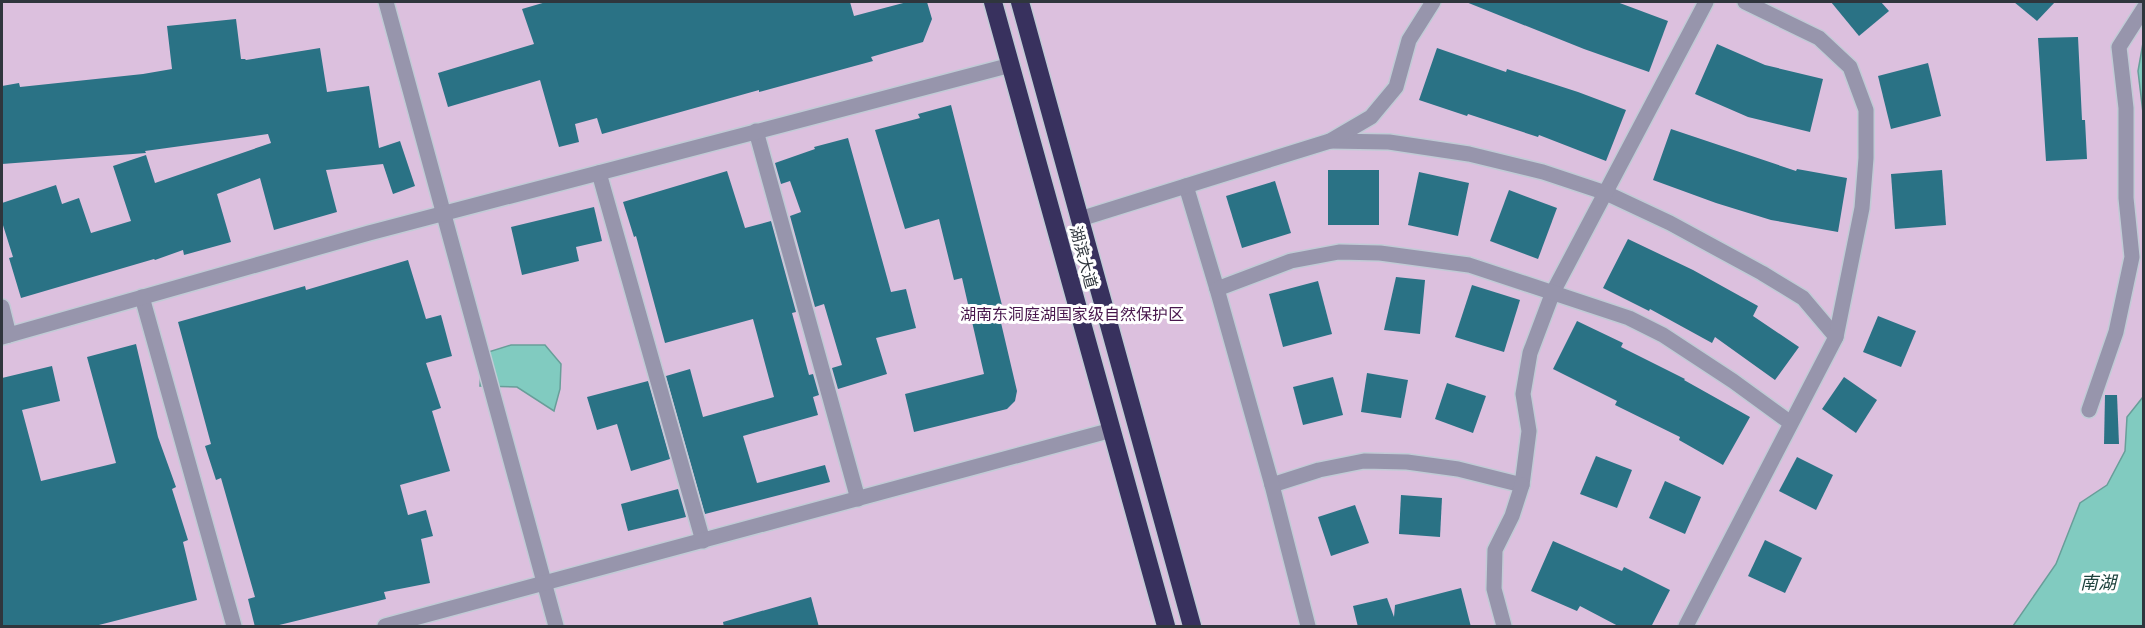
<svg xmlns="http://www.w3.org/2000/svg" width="2145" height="628" font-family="Manrope,'Noto Sans SC',sans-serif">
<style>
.green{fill:#dcc0de}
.water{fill:#81cbc0;stroke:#689e99;stroke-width:1.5}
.building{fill:#2a7285}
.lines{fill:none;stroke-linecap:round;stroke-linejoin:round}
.minor-casing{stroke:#c1cbd6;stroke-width:18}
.highway-casing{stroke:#c1cbd6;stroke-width:21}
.minor{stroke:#9795ac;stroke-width:15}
.highway{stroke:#38315e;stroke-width:18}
.labels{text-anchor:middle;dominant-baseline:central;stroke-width:6;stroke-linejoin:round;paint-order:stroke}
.street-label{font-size:16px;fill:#2f363d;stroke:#fff}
.park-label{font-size:16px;fill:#48174d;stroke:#fff}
.water-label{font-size:18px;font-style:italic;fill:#1e423d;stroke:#fff}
</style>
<rect width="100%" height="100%" fill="#e6f0fc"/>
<rect class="green" x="2" y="2" width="2141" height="624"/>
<g class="water">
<path d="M2143 43V113L2138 71Z"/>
<path d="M511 345H545L561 364 560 389 554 411 517 387 480 386 482 354Z"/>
<path d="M2143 397V626H2013L2056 564 2080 503 2107 485 2125 451 2127 417Z"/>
</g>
<g class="building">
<path d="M546 2H850L854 16 907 2H927L932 19 923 42 871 57 873 61 759 92V90L602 134 597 118 575 124 579 142 559 147 540 80 448 107 438 73 534 44 522 9Z"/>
<path d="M1466 2H1617L1668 21 1649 72 1584 49Z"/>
<path d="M1831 2H1881L1889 11 1859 36Z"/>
<path d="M2014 2H2055L2037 21Z"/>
<path d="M236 19 241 59H245L246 60 320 48 327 92 369 86 379 148 400 141 415 186 393 194 383 164 326 170 337 212 274 230 260 178 217 194 231 242 184 255 183 250 155 260 154 259 21 298 9 258 13 257 2 222V203L56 185 62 204 79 198 91 233 131 221 113 166 146 155 155 183 271 143 268 134 145 151 146 153 2 164V86L19 83 20 87 143 74 172 69 167 26Z"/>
<path d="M2078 37 2082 120H2085L2087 159 2046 161 2038 38Z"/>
<path d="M1717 44 1765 65 1823 79 1810 132 1748 117 1695 94Z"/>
<path d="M1437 48 1506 72 1507 69 1578 92 1626 110 1606 161 1539 135 1538 137 1468 114 1467 116 1419 100Z"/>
<path d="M1928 63 1941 116 1891 129 1878 76Z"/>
<path d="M951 105 1003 309 998 310 1017 391 1015 401 1007 409 914 432 905 394 984 374 962 278 954 280 939 219 905 229 875 130 920 118 918 114Z"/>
<path d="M1671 129 1796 171 1797 169 1847 178 1838 232 1771 220 1716 203 1653 180Z"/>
<path d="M848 138 891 292 906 289 916 328 876 338 887 374 838 389 832 368 842 365 824 304 815 307 790 216 801 212 790 181 781 184 775 163 815 149 814 147Z"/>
<rect x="1328" y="170" width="51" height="55"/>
<path d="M1942 170 1946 225 1895 229 1891 174Z"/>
<path d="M727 171 745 228 771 221 796 312 792 313 809 375 813 374 819 395 813 397 818 415 743 436 757 483 825 465 830 482 705 514 666 376 690 369 703 417 774 397 753 319 665 343 636 236 634 237 623 202Z"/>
<path d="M1419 172 1469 183 1458 236 1408 225Z"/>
<path d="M1275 181 1291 233 1242 248 1226 196Z"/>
<path d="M1509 190 1557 208 1538 259 1490 241Z"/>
<path d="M594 207 602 241 576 247 579 261 522 275 511 227Z"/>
<path d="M1628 239 1693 270 1758 306 1753 316 1799 347 1775 380 1715 337 1712 343 1650 309 1649 311 1603 288Z"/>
<path d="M408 260 426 319 441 315 452 356 426 363 441 408 432 411 450 471 400 485 408 515 426 510 433 536 421 539 430 583 384 592 386 599 271 627H255L248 599 255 597 221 478 216 480 205 446 211 444 178 322 305 286 306 290Z"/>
<path d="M1396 277 1425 280 1420 334 1384 330Z"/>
<path d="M1318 281 1332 334 1283 347 1269 294Z"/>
<path d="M1472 285 1520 300 1504 352 1455 337Z"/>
<path d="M1878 316 1916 331 1901 367 1863 352Z"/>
<path d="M1577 321 1623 343 1621 347 1685 379 1684 380 1750 417 1723 465 1679 440 1680 437 1615 405 1617 401 1553 369Z"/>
<path d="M136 344 158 437 176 487 172 489 188 540 183 542 197 600 91 627H2V378L52 366 60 401 22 410 41 481 116 463 87 357Z"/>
<path d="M1367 373 1408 380 1401 418 1361 412Z"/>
<path d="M1333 377 1343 415 1303 425 1293 387Z"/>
<path d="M1844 377 1877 400 1856 433 1822 409Z"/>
<path d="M648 381 670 459 631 471 617 424 597 430 587 397Z"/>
<path d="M1447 383 1486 396 1473 433 1435 419Z"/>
<path d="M2105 395H2117L2119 444H2104Z"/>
<path d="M1596 456 1632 470 1617 508 1580 494Z"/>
<path d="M1797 457 1833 475 1816 510 1779 491Z"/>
<path d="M1665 481 1701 497 1685 534 1649 518Z"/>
<path d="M678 489 686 517 628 531 621 504Z"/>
<path d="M1401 495 1442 498 1440 537 1399 534Z"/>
<path d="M1355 505 1369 543 1331 556 1318 517Z"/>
<path d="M1765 540 1802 558 1785 593 1748 576Z"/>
<path d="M1553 541 1622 571 1624 567 1670 590 1651 627H1620L1580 606 1577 611 1531 591Z"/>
<path d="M1461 588 1471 627H1358L1353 606 1387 598 1394 617 1395 605Z"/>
<path d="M811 597 819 627H724L723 622Z"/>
</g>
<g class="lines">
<defs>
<g id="minor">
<path d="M386 2 556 626"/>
<path d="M756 131 858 499"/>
<path d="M1330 141 1389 142 1469 154 1543 172 1606 193 1670 223 1762 273 1803 298 1836 337"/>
<path d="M599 173 703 541"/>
<path d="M1186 186 1217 289"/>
<path d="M1080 219 1330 141 1371 117 1396 87 1409 40 1433 2"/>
<path d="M142 297 234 626"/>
<path d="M2 307 9 335"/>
<path d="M2 337 369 233 1011 65"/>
<path d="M2089 410 2116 332 2132 257 2126 198V108L2119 47 2144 8"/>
<path d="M1272 485 1319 470 1364 461 1407 462 1458 469 1522 485 1529 431 1523 394 1530 353 1553 292 1706 2"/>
<path d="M385 626 1112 430"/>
<path d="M1308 626 1272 485 1217 289 1291 261 1339 252 1380 253 1469 265 1629 318 1663 335 1733 381 1788 421"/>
<path d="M1504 626 1494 589 1495 550 1512 516 1522 485"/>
<path d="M1686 626 1836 337 1862 208 1866 158V110L1850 67 1819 38 1745 2"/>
</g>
<g id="highway">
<path d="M993 2 1166 626"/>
<path d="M1020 2 1192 626"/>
</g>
</defs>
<use href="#minor" class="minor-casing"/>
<use href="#highway" class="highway-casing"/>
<use href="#minor" class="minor"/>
<use href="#highway" class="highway"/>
</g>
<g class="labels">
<g class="street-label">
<text transform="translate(1084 257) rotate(75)">湖滨大道</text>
</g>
<g class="park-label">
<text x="1072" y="314">湖南东洞庭湖国家级自然保护区</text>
</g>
<g class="water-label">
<text x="2098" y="582">南湖</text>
</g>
</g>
<rect width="2145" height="628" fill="none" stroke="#2f363d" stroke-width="6"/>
</svg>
